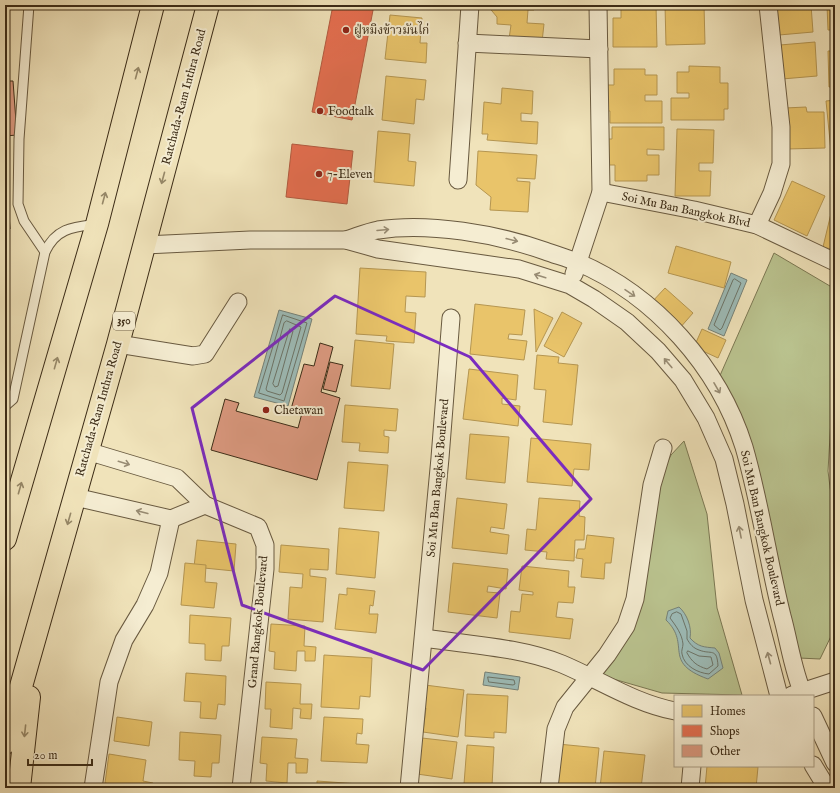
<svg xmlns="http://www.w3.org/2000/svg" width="840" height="793" font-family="'IM FELL English','Noto Serif Thai',serif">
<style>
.green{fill:#bac38f;stroke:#7b7853}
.water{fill:#9dbcb8;stroke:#768278}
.homes{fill:#e9c46a;stroke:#b59651}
.shops{fill:#e76f51;stroke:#b45b40}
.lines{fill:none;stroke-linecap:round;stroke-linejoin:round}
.shore{stroke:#6c7468;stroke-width:1}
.building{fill:#de9b82;stroke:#3c2c17}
.lane-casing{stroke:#695a40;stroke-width:11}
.street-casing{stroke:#695a40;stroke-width:19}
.primary-casing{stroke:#3c2c17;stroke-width:24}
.lane{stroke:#f5edd2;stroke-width:9}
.street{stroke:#f5edd2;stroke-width:17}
.primary{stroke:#f0e3ba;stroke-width:22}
.oneway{stroke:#968868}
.oneway2{stroke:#988c74}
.marked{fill:none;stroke:#7b2cbf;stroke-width:3;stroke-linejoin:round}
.poi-dot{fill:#8f2418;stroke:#f5edd2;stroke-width:1.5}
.labels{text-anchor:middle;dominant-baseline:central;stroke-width:4;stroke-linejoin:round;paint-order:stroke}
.shield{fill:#f5edd2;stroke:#74664f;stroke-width:1}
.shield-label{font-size:11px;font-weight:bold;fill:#3c2c17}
.poi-label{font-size:12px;fill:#3c2c17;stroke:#f5edd2;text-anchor:start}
.street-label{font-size:12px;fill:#3c2c17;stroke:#f5edd2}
</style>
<rect width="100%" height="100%" fill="#f0e3ba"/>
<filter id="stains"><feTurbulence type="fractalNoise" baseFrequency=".005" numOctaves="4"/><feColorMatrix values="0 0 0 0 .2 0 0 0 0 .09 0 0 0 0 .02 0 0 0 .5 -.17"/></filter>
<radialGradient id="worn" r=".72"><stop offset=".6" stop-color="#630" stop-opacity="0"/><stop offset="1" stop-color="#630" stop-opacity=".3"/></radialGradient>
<g class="green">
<path d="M774 253 835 289V350L828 471 835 527V628L820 659 799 658 718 380Z"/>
<path d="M684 441 707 514 717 608 742 695 662 693 596 674 632 623 658 482 671 455Z"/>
</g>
<g class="water">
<path d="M731 273 747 280 724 336 708 329Z"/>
<path d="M279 310 312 319 288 406 254 397Z"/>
<path d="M679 607C687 614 692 627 690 638 698 647 704 647 715 648L719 653 723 668 708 679C661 662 692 645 666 620L668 611Z"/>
<path d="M485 672 520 677 518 690 483 685Z"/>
</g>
<g class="homes">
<path d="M388 5H422L421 8Z"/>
<path d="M487 5H535L534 10H528L527 23 544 24 542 42 509 39 511 25 497 24V17Z"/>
<path d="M621 5H656L657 47H613V18H621Z"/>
<path d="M665 5H704L705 44 666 45Z"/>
<path d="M777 5H811L813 32 779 35Z"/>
<path d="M827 5H835V30H828Z"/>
<path d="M390 15 422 18 420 43H427L426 63 385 59Z"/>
<path d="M815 42 817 76 782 79 780 45Z"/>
<path d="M828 51H835V87H829Z"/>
<path d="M689 66 720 67V83H728V109H724V120H671V98H689V93H677V72H689Z"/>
<path d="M614 69H645V75H657V95H645V101H662V123H610V111H606V85H614Z"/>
<path d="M386 76 426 80 424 100 416 99 414 124 382 120Z"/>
<path d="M502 88 533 91 532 114 521 113V121L538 122 537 144 487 140 488 134H482L484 102 501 104Z"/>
<path d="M835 100V151H831L826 101Z"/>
<path d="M806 107 807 112H824L825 148 787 149 785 108Z"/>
<path d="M612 127H664V150L647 149V155H659V175H647V181H615V165H608V139H612Z"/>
<path d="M677 129 714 130 713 163H699V171H711L710 196H675Z"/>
<path d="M378 131 410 134 408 161 416 162 414 186 374 182Z"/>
<path d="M478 151 537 155 535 179 517 178V181L530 182 528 212 490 210 491 197 476 185Z"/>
<path d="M792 181 825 196 807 236 774 220Z"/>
<path d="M833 205H835V250L823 247Z"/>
<path d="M676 246 731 262 724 288 668 273Z"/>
<path d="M360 268 426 272 425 297 406 296 405 312 416 313 414 343 386 341 387 336 356 334Z"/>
<path d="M665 288 693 313 679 329 651 303Z"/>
<path d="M475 304 525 310 522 335 509 334 508 339 527 341 524 360 470 354Z"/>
<path d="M534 309 553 318 536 352Z"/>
<path d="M562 312 582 323 564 357 544 346Z"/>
<path d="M702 329 726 340 718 358 694 347Z"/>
<path d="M355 340 394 344 390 389 351 386Z"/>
<path d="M537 355 559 357 558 363 578 365 572 425 543 422 546 390 534 389Z"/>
<path d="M469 369 518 375 516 400 502 398V404L520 406 518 426 463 419Z"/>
<path d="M345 405 398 409 396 431 384 430V436L389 437 388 453 359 451 360 443 342 442Z"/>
<path d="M470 434 509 437 505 483 466 479Z"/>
<path d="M531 438 591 444 589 470 574 469 572 486 527 482Z"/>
<path d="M348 462 388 465 384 511 344 508Z"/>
<path d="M457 498 507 504 504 529 491 527 490 532 509 535 507 554 452 548Z"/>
<path d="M539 498 580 501 579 516 585 517 584 540H575L574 561 546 559 547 552 525 550 527 529 536 530Z"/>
<path d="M339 528 379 532 375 578 336 574Z"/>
<path d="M587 535 614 538 611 563H605L604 579 581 577 583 559 576 558 578 549H585Z"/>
<path d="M197 540 236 544 234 571 194 567Z"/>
<path d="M281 545 329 549 328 570 310 569V576L326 578 323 622 288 619 290 587 302 588 303 574 279 572Z"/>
<path d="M185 563 206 565 205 582 217 583 214 608 181 605Z"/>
<path d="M453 563 508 569 506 589 488 586 487 592 500 593 497 618 448 612Z"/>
<path d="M522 566 569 571 568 587H575L573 603 558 602 556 617 573 619 570 639 509 632 511 611 520 612 522 594 533 595V592L519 590Z"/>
<path d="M347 588 375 591 373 606 370 605 369 614H378L376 633 335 629 339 594 347 595Z"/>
<path d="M190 615 231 618 229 646H222L221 661 205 660V644L189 643Z"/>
<path d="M271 624 305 626 304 646 316 647 315 661H305V651H297L296 671 274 669 275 652 269 651Z"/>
<path d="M324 655 372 658 370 697 360 696 359 709 321 707Z"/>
<path d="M186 673 226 676 225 705 218 704 216 719 200 718 201 702 184 701Z"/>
<path d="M266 682 301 684 300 704H312L311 719 300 718 301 709 293 708 292 729 270 727 271 709H265Z"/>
<path d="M425 685 464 690 458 737 423 732 426 708H422Z"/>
<path d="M467 694 508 696 506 733 494 732V738L465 736Z"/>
<path d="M117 717 152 722 149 746 114 741Z"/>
<path d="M324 717 363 719 362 734 357 733 356 744 369 745 367 763 321 761Z"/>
<path d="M180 732 221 735 219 763H212L211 777 194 776 195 761 179 760Z"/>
<path d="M262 737 297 739 295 758 308 759 307 773H296V763H288L287 783 266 781 267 764 260 763Z"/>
<path d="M422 738 457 742 452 779 417 774Z"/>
<path d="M558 744 599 748 595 788H554Z"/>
<path d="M467 745 494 747 492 786 464 784Z"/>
<path d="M604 751 645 755 641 788H600Z"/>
<path d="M109 754 146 760 143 781 153 783 152 788H142L143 785 134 784 133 788H115V785L105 783Z"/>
<path d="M707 766 758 767 756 788H705Z"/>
<path d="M317 781 359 784 358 788H317Z"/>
</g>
<g class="shops">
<path d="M333 5H374L352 120 312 112Z"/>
<path d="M292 144 353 151 347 204 286 197Z"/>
</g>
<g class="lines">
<g class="shore">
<path d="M735 279 741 283 722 328 720 330 714 325 733 280Z"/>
<path d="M283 315 307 323 284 401 259 393Z"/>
<path d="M287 321 301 327 282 393 280 395 267 391 266 389 284 323Z"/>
<path d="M290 329 293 331 278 386 275 387 273 384Z"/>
<path d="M677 612 681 614 687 631V639C690 644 693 648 699 650 711 655 717 647 718 666L709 674C698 673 684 666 682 654 681 651 683 647 683 644 682 634 676 626 670 618L672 614Z"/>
<path d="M688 651 699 656 711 657 713 665 707 669C697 666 692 662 687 653Z"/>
<path d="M488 677 514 680 515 684 513 685 489 682Z"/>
</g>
</g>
<g class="building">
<path d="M5 81H13L17 135 5 136Z"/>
<path d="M5 151 10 229H5Z"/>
<path d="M320 343 333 347 321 392 340 398 317 480 211 450 225 399 239 403 236 411 298 428 302 413 291 409 304 364 314 366Z"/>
<path d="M330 362 343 365 336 392 323 389Z"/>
</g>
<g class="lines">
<defs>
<g id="lane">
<path d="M29 5 19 139 18 204 24 221 45 252"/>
<path d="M5 406 13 399 45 252C56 228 73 227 97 224"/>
</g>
<g id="street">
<path d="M467 43 599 49"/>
<path d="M458 180 470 5"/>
<path d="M601 192 694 210 757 225 835 262"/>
<path d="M757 225 772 193 781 164V127L768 5"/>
<path d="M346 240C356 237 367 232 378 230 429 222 497 234 545 251 556 255 567 258 577 262 655 295 719 367 744 447 760 502 768 560 782 616 789 641 793 672 804 696"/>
<path d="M145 245 250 240H346L378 249 519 269 570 285 594 299 627 322 658 351 683 380 706 418 724 459 735 504 754 600 779 696"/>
<path d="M574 274 601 192 598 5"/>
<path d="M118 344 193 356 205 354 238 302"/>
<path d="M87 451 177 478 205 505 258 527 265 545V569L241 788"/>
<path d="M75 497 171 519 205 505"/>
<path d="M424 638C470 645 519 647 562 664 600 680 634 703 675 711"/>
<path d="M792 695 835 681"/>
<path d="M813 716 835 763"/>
<path d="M813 765 827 788"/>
<path d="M93 788 109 682 124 640 145 605 159 573 171 519"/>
<path d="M409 788 440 458 451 318"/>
<path d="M549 788 556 729 565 707 607 655 626 626 635 599 652 485 663 448"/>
<path d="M690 788 692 766"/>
</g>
<g id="primary">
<path d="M5 539 97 224 153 5"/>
<path d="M5 743 118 344 208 5"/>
<path d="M19 788 29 697"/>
</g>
</defs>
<use href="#lane" class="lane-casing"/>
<use href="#street" class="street-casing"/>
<use href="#primary" class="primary-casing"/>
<use href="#lane" class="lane"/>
<use href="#street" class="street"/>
<use href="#primary" class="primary"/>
</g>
<defs><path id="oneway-shaft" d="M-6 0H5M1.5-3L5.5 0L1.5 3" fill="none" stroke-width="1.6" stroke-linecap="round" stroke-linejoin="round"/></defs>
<g class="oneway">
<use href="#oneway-shaft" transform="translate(137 73) rotate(-75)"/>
<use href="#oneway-shaft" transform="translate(163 178) rotate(105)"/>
<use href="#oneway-shaft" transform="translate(104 198) rotate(-75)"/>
<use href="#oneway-shaft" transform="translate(56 363) rotate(-74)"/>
<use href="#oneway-shaft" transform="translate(20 488) rotate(-74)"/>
<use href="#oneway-shaft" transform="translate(69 519) rotate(106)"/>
<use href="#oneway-shaft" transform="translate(25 731) rotate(96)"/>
</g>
<g class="oneway2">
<use href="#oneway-shaft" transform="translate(383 230) rotate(-5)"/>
<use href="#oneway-shaft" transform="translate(512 240) rotate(14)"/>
<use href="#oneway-shaft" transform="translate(540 276) rotate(-163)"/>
<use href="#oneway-shaft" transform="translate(630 293) rotate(34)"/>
<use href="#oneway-shaft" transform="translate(668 363) rotate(-130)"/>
<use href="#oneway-shaft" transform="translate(717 388) rotate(60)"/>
<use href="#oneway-shaft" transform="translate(124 463) rotate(17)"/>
<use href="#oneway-shaft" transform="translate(142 512) rotate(-166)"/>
<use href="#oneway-shaft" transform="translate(740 532) rotate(-101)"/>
<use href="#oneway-shaft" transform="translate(769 658) rotate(-105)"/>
</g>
<path class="marked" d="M335 296 470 357 591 499 423 670 242 605 192 408Z"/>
<g class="poi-dot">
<circle cx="346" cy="30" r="4"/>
<circle cx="320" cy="111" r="4"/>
<circle cx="319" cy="174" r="4"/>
<circle cx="266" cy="410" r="4"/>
</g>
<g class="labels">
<rect class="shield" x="113" y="312" width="22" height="18" rx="3"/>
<g class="shield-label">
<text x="124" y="321">350</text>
</g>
<g class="poi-label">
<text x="354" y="30">ฝู่หมิงข้าวมันไก่</text>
<text x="328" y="111">Foodtalk</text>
<text x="327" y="174">7-Eleven</text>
<text x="274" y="410">Chetawan</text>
</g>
<g class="street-label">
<text transform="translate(184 97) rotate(-75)">Ratchada-Ram Inthra Road</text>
<text transform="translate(686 210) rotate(12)">Soi Mu Ban Bangkok Blvd</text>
<text transform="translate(99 409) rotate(-74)">Ratchada-Ram Inthra Road</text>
<text transform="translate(438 478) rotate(-85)">Soi Mu Ban Bangkok Boulevard</text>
<text transform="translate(762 528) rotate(77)">Soi Mu Ban Bangkok Boulevard</text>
<text transform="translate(258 622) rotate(-85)">Grand Bangkok Boulevard</text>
</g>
</g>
<rect width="840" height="793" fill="none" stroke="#f0e3ba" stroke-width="20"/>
<rect x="6" y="6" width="828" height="781" fill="none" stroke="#3c2c17" stroke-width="2"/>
<rect x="10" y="10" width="820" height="773" fill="none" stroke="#3c2c17"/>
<rect x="674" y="695" width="140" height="72" fill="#f5edd2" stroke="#aba087"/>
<rect x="682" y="705" width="20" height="12" fill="#e9c46a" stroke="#aba087"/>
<text x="710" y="715" font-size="12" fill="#3c2c17">Homes</text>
<rect x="682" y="725" width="20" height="12" fill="#e76f51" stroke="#aba087"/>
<text x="710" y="735" font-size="12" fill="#3c2c17">Shops</text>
<rect x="682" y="745" width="20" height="12" fill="#de9b82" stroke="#aba087"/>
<text x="710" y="755" font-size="12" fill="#3c2c17">Other</text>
<path d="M28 759v6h64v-6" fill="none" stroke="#3c2c17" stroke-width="2"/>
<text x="34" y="759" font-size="12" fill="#3c2c17" stroke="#f5edd2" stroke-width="3" paint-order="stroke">20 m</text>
<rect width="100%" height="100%" filter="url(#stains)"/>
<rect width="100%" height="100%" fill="url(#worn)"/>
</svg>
